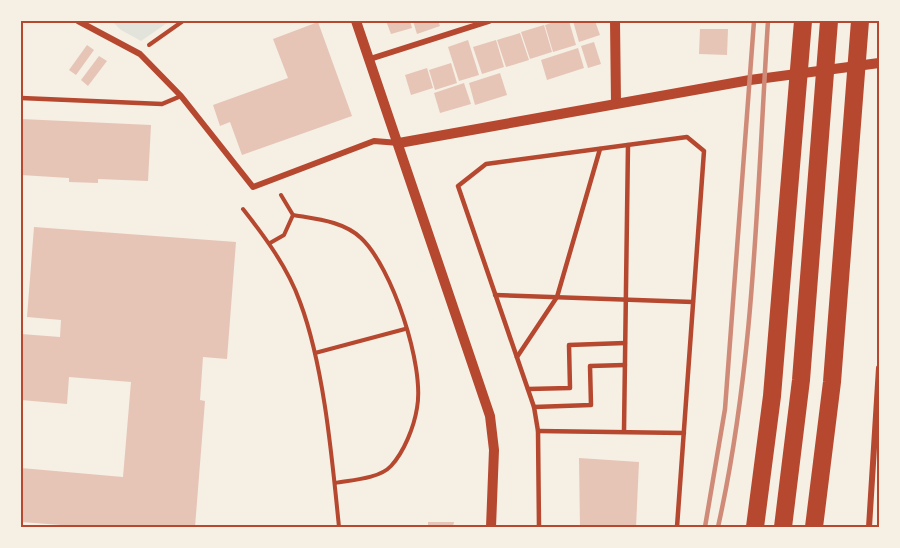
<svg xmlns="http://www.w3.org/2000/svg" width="900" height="548" font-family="Karla,sans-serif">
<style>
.green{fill:#e2e4dc}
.building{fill:#e6c5b7}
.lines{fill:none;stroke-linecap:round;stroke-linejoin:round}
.path{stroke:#b5482f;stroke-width:4}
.service{stroke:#b5482f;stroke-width:4.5}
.minor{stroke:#b5482f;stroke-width:6}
.tertiary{stroke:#b5482f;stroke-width:10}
.motorway{stroke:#b5482f;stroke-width:18}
.rail{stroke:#cf8b77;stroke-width:4.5}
.neatline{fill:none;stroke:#b5482f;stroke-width:2}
</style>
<rect width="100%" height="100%" fill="#f6efe4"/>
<path class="green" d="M112 21H170L141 41 121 30Z"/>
<g class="building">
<path d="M386 21H410L412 28 391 34Z"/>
<path d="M413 21H438L440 26 417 34Z"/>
<path d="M557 21H569L576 45 553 52 545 25Z"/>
<path d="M573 21H595L600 35 579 42Z"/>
<path d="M318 22 352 116 242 155 230 122 220 126 213 105 288 78 273 39Z"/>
<path d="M544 25 552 52 530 59 521 32Z"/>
<path d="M700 29H728L727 55 699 54Z"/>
<path d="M520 33 529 60 506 67 497 40Z"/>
<path d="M468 40 479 75 459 81 448 47Z"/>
<path d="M496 40 504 67 482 74 473 47Z"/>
<path d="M594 42 601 64 588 68 581 46Z"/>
<path d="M87 45 94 50 76 75 69 70Z"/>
<path d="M578 48 584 68 547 80 541 60Z"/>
<path d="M99 56 107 61 88 86 81 80Z"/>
<path d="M451 63 457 83 435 90 429 70Z"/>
<path d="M427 68 433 88 411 95 405 75Z"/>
<path d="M500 73 507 95 475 105 469 83Z"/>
<path d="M464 83 471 104 440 113 434 93Z"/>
<path d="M21 119 151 125 148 181 98 179V183L69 182V178L21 175Z"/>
<path d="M34 227 236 242 227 359 203 357 200 400 205 401 195 527H88L21 522V468L123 477 131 382 69 377 67 404 21 400V334L60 337 61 320 27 317Z"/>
<path d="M579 458 639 462 636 527H580Z"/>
<path d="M428 522H454L453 527H428Z"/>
</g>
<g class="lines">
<g class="path">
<path d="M149 45 183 21"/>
<path d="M281 195 293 215C316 219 343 221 361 238 392 267 425 366 417 408 414 427 404 452 391 466 379 479 351 480 335 483"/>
<path d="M243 209C265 237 288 268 300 302 324 366 332 458 339 527"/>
<path d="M270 243 284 235 293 215"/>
<path d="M315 353 405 329"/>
</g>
<g class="service">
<path d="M21 98 162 104 181 96"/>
<path d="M495 295 693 302"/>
<path d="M517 357 557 297 600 149"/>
<path d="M528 389 570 388 569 345 625 343"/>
<path d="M534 407 591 405 590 366 625 365"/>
<path d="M538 431 684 433"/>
<path d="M624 431 628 145"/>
<path d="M539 527 538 431 534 407 458 186 486 164 687 137 704 151 677 527"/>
</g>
<g class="minor">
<path d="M78 21 140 54 181 96 253 187 374 141 399 143"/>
<path d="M370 59 489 21"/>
<path d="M869 527 879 368"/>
</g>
<g class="tertiary">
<path d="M356 21 490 416 494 450 491 527"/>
<path d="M615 21 616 103"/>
<path d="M399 143 750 80 879 63"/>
</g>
<g class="motorway">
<path d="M755 527 772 396 803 21"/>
<path d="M783 527 801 380 829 21"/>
<path d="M814 527 832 382 860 21"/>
</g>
<g class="rail">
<path d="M705 527 725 409 754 21"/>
<path d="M718 527C755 361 757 190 768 21"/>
</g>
</g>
<rect width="900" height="548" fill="none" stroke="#f6efe4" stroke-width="45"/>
<rect x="22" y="22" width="856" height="504" class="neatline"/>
</svg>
